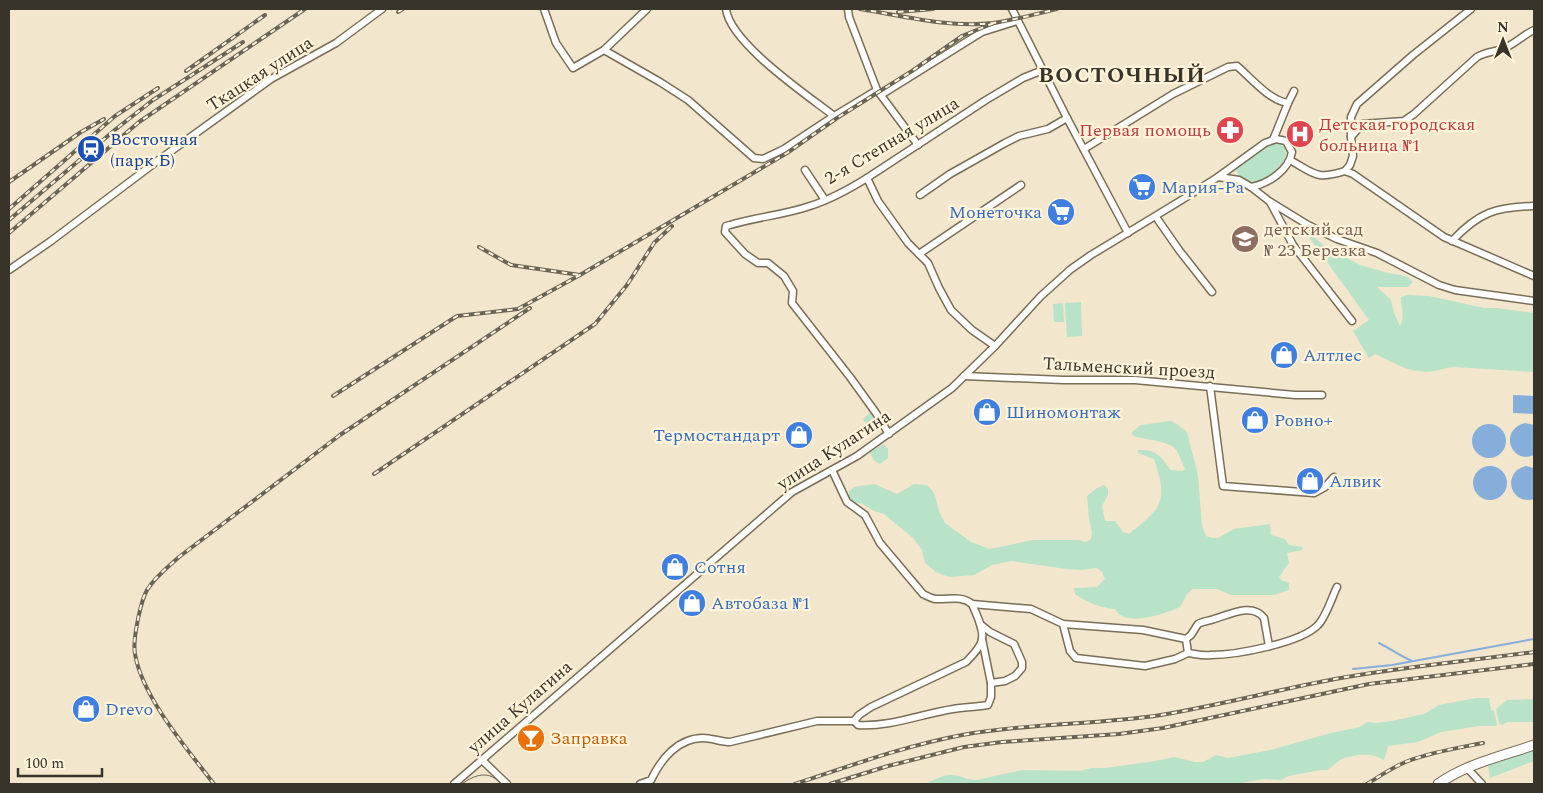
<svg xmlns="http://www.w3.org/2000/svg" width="1543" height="793" font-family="Spectral,serif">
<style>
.green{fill:#b8e3c8}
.water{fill:#86aeda}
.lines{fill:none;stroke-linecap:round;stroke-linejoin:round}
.stream{stroke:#86aeda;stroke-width:2}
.street-casing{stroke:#796e57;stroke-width:9}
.secondary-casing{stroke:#796e57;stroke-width:11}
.street{stroke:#fff;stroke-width:6}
.secondary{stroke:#fff;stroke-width:9}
.tram{stroke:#6a6455;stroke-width:1}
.rail-casing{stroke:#6a6455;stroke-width:4}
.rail{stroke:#fff3d9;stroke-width:2;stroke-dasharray:5.5;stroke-linecap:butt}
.labels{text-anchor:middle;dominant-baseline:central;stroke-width:4.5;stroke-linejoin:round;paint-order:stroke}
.street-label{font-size:18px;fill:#383429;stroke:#fff3d9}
.health-label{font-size:18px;fill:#be3a42;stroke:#fff3d9;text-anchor:start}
.transit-label{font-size:18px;fill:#164399;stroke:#fff3d9;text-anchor:start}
.shop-label{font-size:18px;fill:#366cbe;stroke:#fff3d9;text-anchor:start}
.education-label{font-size:18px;fill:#785e54;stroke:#fff3d9;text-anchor:start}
.food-label{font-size:18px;fill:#c56008;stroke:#fff3d9;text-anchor:start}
.district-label{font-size:22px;font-weight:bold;letter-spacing:1px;fill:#383429;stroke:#fff3d9}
</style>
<rect width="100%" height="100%" fill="#f2e6cc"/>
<g class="green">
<path d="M1278 143C1300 151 1271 179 1259 182 1255 183 1251 181 1247 180 1241 178 1238 176 1236 170L1238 167C1249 159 1264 144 1278 143Z"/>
<path d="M1296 227 1302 228 1326 247 1360 265 1388 273 1401 275 1407 277 1413 282 1408 287H1377L1391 300 1394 313 1400 326C1405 317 1401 308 1401 297L1407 295 1429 296 1484 308H1497L1534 313V372L1454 367C1447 367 1441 370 1435 371 1411 375 1395 363 1375 354L1369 358 1353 331 1369 320 1306 233 1299 238V233L1294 229Z"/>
<path d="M1081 302 1082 336 1067 337 1065 303Z"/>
<path d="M1063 303 1064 322H1054L1053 304Z"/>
<path d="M872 411 879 422V425L871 431 863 419Z"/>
<path d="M1171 421 1177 424 1187 432 1198 475 1202 526 1206 536 1212 538H1218L1234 529 1270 524 1271 535 1285 539 1289 545 1303 547 1302 550 1287 553 1289 563 1279 577 1281 580 1289 583V590L1274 595H1231L1217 589H1193L1187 594 1180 607C1165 614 1125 628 1115 609 1101 608 1086 602 1075 594L1074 588 1097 587 1105 579 1102 572 1097 568 1082 570 1066 569 1011 561 992 565 974 575 951 577 943 575 936 572 925 563 922 550 914 539 884 514 874 511 861 503 853 504 849 498V491L854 487 874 484 897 494 914 484 927 485 932 490 935 495 939 512 945 523 971 542 990 549 1033 540H1078L1086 542 1091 539 1092 532 1089 519 1087 496 1097 488 1104 485 1108 489V495L1102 506 1105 521H1115L1123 532 1129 534C1163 507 1168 501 1154 459L1138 453V450C1157 449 1160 456 1171 470L1183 471 1185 469C1182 463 1180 456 1177 451 1169 439 1144 441 1132 435V432L1141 425Z"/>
<path d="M884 444 888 449V458L880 464C875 462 871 457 870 452Z"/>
<path d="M1476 698H1489L1491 710 1494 711 1497 724 1496 726H1479L1441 732 1418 742 1388 746 1384 760C1372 752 1353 754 1340 760 1336 763 1332 767 1327 770H1320L1289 776 1281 780 1264 779 1235 784H924C933 781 942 774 952 775 960 775 967 780 976 780L1023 770 1079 771 1092 768H1105L1155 761 1174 757 1195 762H1203L1216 755 1228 758 1270 750 1331 733 1360 727 1367 722 1376 723 1392 721 1424 714 1439 705Z"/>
<path d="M1534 699V722H1508L1502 725 1499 723 1496 709 1507 700Z"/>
<path d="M1534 750V761L1490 778 1488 765Z"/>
</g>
<g class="water">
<path d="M1513 395 1534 396V414L1513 413Z"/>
<path d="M1525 423 1534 425V455C1511 465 1498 430 1525 423Z"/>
<circle cx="1489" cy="441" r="17"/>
<path d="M1526 466 1534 468V499C1510 506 1501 472 1526 466Z"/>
<circle cx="1490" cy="483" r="17"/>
</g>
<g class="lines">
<g class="stream">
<path d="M1379 643C1391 649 1400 656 1412 661"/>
<path d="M1353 669 1392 665 1534 639"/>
</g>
<defs>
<g id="street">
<path d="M544 9 556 43 573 68 604 50 647 9"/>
<path d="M726 9C730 43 807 95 834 116"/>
<path d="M848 9 849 17 877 90 918 145"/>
<path d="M1012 9 1067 118 1128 233"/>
<path d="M604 50 660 82 688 100 754 158 763 159 784 149 834 116 877 90"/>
<path d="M881 95 982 32 1017 21"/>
<path d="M1351 137 1362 124 1404 121 1414 114 1477 57C1487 51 1498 52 1507 47 1517 42 1525 34 1534 30"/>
<path d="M1273 140 1288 103"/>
<path d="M1084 149 1173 94 1228 67 1237 66C1251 78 1270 101 1288 103L1294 91"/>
<path d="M1290 160C1315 174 1316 180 1345 171L1353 174 1444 237 1534 276"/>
<path d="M805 170 825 200"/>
<path d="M1345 171 1350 165 1353 156 1351 137V117L1357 104 1413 55 1471 9"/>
<path d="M1218 177 1239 180 1251 187 1269 201 1308 225 1337 239 1377 253 1439 285 1455 290 1534 301"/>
<path d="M867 178 878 201 908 243 928 263 939 288 951 310 972 330 995 346"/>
<path d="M920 195 950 174 1005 143 1019 136 1048 129 1067 118"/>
<path d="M1270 202 1293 245 1352 321"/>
<path d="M1156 217 1179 250 1212 292"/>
<path d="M1452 241C1479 212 1496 207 1534 206"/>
<path d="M919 254 1021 185"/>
<path d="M9 270 51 241 156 162 271 79 336 43 382 9"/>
<path d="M964 376 1063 380H1135L1295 395H1322"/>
<path d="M1210 386 1223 486 1314 493 1325 487 1334 477"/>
<path d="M889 434 876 413 850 377 792 303 793 291 784 276 768 263H758L745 254 725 232 726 226 730 225C756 217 784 215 810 206 829 200 851 188 867 178L986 100 1023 78 1043 70"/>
<path d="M832 470 847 502 865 515 880 543 923 594C927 596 930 598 935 599 948 600 961 595 972 604L1031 609 1063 624 1143 630 1186 639 1188 653C1196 654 1203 656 1211 655 1236 655 1301 643 1318 625 1326 617 1332 597 1337 587"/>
<path d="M980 624 990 632 1014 644 1022 662V668L1015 676 1005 681 991 683 982 639"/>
<path d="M1063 624 1070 651 1076 658 1145 666 1175 659 1188 653"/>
<path d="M1186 639 1191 635 1198 624C1203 621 1209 621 1214 619 1229 615 1252 602 1264 618L1269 646"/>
<path d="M854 721 858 725C891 727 921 714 953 709 964 707 976 707 988 705L991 697V683"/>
<path d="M482 760 507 784"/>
<path d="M1467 768 1482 784"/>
<path d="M454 784 792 492 857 456 952 388 995 346 1041 296 1071 269 1091 255 1180 201 1218 177 1265 143 1276 139 1286 141 1292 152C1289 170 1268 184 1251 187"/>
<path d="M640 784 651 780C661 759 678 738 703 738 712 738 721 742 730 742L817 721H854L859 715 871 707 966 662C972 656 981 647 982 639 984 628 976 614 972 604"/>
</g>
<path id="secondary" d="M1438 784C1466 764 1502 756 1534 745"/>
</defs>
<use href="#street" class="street-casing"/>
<use href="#secondary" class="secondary-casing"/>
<use href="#street" class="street"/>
<use href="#secondary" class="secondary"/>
<path class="tram" d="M462 784C475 774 490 770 501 784"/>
<defs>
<g id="rail">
<path d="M860 9C904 16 948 28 993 23 1014 20 1036 14 1057 9"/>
<path d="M398 12 403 9"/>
<path d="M898 12 933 9"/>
<path d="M186 71 265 15"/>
<path d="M9 182 81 132 104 119"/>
<path d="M9 209 115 116 158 88"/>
<path d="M9 220 116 129 153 100 243 42"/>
<path d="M9 233 139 122 305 9"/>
<path d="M479 247 511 265 580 275"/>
<path d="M333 396 457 316 518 309 580 275 787 153 837 118 912 71 962 36 994 23"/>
<path d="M374 474 595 324 627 285 654 243 672 226"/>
<path d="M214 784C188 750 142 697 135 654 133 642 136 630 138 619 140 610 142 599 147 590 155 577 168 567 179 557L340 435 530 308"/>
<path d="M795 784C850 766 904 746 962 735 1028 723 1095 725 1161 715 1220 705 1277 690 1335 679 1401 667 1468 661 1534 652"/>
<path d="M830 784 888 766 964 747 1002 742 1119 734 1163 728 1369 684 1534 664"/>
<path d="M1367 784C1380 776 1393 767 1408 761 1432 752 1458 748 1483 743"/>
</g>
</defs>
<use href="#rail" class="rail-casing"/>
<use href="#rail" class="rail"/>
</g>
<defs>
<symbol id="pharmacy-disc" viewBox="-11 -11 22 22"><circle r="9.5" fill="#e0444e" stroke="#fff3d9"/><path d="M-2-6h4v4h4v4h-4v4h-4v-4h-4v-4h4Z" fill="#fff"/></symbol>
<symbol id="hospital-disc" viewBox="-11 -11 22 22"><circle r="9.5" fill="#e0444e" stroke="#fff3d9"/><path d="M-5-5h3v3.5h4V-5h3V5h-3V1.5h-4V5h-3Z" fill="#fff"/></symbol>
<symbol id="station-disc" viewBox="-11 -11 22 22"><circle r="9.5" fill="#1a4fb4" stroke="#fff3d9"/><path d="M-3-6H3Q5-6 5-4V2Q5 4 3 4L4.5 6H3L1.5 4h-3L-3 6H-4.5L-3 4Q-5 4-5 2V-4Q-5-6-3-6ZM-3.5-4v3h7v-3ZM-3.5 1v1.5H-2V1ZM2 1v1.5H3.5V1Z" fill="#fff"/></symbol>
<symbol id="supermarket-disc" viewBox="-11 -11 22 22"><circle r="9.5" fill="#3f7fe0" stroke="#fff3d9"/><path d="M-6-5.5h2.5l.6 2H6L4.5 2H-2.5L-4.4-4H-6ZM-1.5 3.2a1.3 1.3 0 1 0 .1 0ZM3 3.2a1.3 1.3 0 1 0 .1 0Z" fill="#fff"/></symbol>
<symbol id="school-disc" viewBox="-11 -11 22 22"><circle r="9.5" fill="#8d6e63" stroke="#fff3d9"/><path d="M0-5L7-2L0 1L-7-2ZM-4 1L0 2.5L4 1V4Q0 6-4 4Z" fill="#fff"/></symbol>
<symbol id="shop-disc" viewBox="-11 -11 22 22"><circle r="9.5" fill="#3f7fe0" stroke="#fff3d9"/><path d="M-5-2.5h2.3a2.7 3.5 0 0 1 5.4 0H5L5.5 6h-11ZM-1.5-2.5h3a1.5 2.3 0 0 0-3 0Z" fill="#fff"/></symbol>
<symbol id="bar-disc" viewBox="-11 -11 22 22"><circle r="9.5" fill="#e8710a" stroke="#fff3d9"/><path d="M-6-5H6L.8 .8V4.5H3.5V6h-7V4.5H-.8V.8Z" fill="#fff"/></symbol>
</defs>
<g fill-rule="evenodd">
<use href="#pharmacy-disc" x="1214" y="114" width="32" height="32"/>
<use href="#hospital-disc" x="1284" y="118" width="32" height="32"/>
<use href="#station-disc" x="75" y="133" width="32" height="32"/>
<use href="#supermarket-disc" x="1126" y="171" width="32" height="32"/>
<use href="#supermarket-disc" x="1045" y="196" width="32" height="32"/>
<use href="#school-disc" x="1229" y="223" width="32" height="32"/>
<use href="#shop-disc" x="1268" y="339" width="32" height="32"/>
<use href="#shop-disc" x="971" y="396" width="32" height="32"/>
<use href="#shop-disc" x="1239" y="404" width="32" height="32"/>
<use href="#shop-disc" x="783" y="419" width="32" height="32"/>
<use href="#shop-disc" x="1294" y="465" width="32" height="32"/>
<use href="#shop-disc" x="659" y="551" width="32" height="32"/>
<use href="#shop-disc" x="676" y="587" width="32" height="32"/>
<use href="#shop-disc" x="70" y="693" width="32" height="32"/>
<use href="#bar-disc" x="515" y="722" width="32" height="32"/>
</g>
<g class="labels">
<g class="street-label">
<text transform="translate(260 74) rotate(-33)">Ткацкая улица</text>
<text transform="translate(892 141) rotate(-31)">2-я Степная улица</text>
<text transform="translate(1129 368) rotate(3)">Тальменский проезд</text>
<text transform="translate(834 450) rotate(-33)">улица Кулагина</text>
<text transform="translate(520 707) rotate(-41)">улица Кулагина</text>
</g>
<g class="health-label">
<text x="1319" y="124">Детская городская<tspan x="1319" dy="21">больница №1</tspan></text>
<text x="1211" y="130" text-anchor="end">Первая помощь</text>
</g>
<g class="transit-label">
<text x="110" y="139">Восточная<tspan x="110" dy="21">(парк Б)</tspan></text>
</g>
<g class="shop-label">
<text x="1161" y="187">Мария-Ра</text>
<text x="1042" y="212" text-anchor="end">Монеточка</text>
<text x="1303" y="355">Алтлес</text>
<text x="1006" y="412">Шиномонтаж</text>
<text x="1274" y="420">Ровно+</text>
<text x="780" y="435" text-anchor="end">Термостандарт</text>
<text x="1329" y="481">Алвик</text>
<text x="694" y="567">Сотня</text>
<text x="711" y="603">Автобаза №1</text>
<text x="105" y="709">Drevo</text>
</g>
<g class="education-label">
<text x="1264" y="229">детский сад<tspan x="1264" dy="21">№ 23 Березка</tspan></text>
</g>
<g class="food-label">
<text x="550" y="738">Заправка</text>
</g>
<g class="district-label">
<text x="1122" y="75">ВОСТОЧНЫЙ</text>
</g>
</g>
<rect width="1543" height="793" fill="none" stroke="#383429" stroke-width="20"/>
<g transform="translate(1503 40)" stroke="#fff3d9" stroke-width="4" paint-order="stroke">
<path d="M0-4L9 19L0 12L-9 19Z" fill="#383429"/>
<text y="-8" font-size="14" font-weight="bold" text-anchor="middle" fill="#383429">N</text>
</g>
<path d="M18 768v8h84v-8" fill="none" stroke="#383429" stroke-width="2.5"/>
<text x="25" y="768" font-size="15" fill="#383429" stroke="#fff3d9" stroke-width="4" paint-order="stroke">100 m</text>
</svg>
